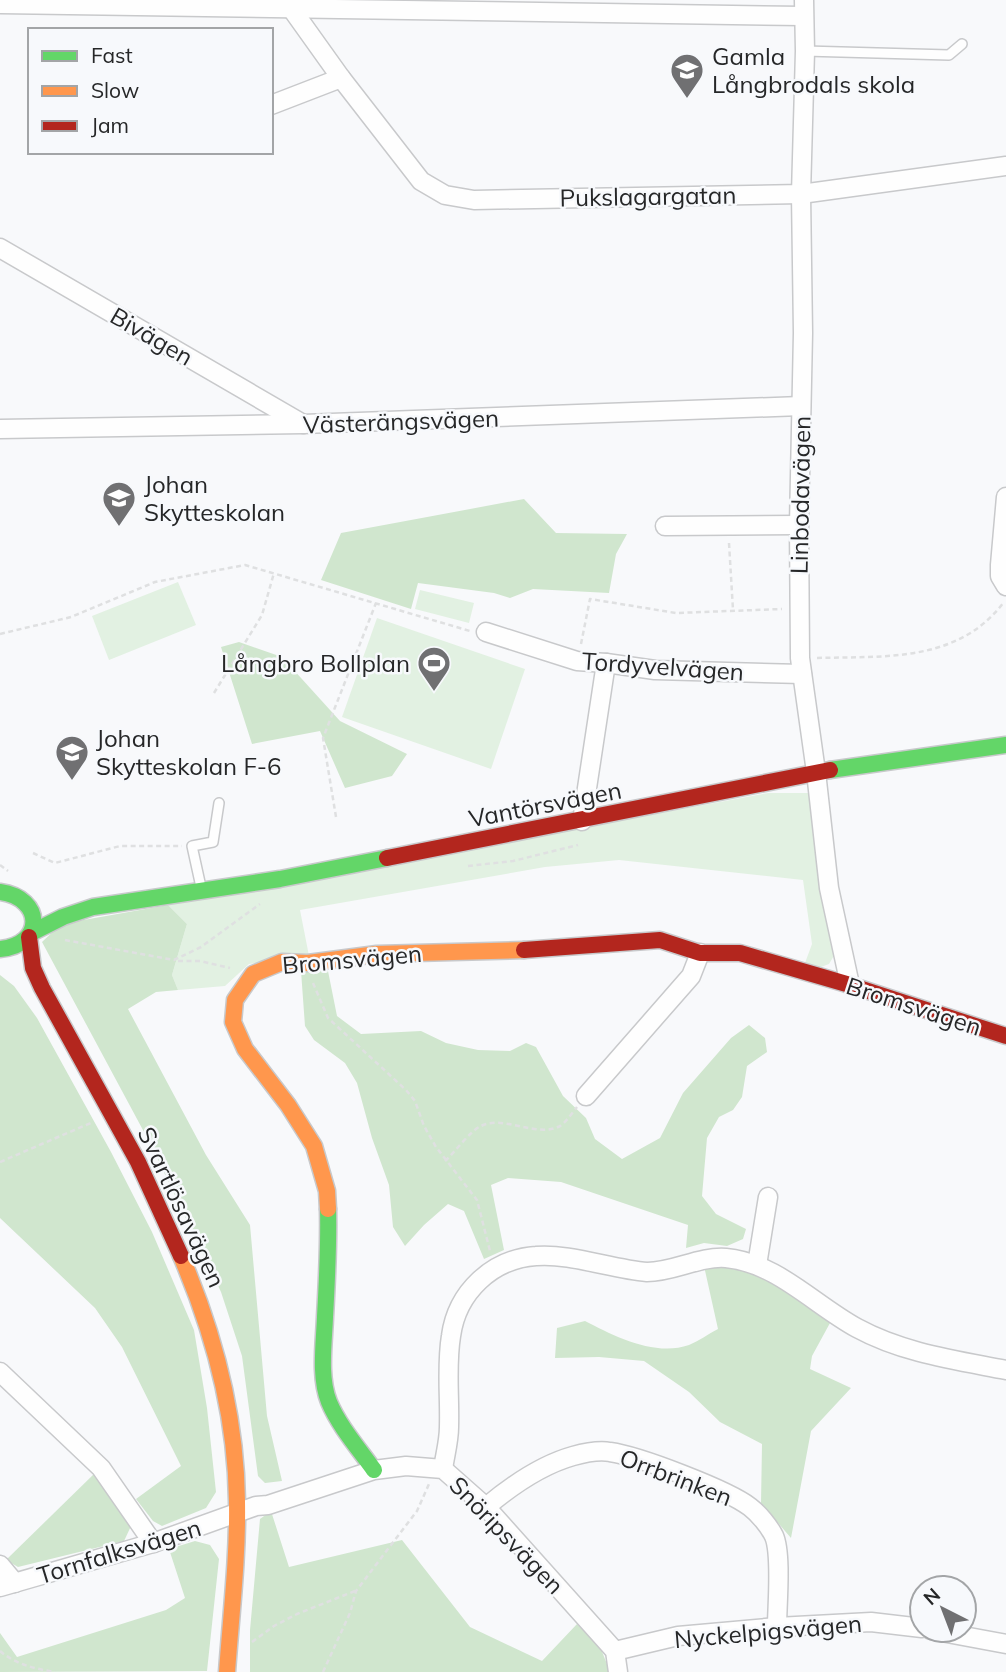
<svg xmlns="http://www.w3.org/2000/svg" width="1006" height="1672" font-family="Mulish,sans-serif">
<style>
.green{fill:#e2f1e2}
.forest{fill:#d0e6ce}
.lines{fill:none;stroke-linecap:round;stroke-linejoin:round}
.lane-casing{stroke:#c8c9cb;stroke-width:12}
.street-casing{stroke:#c8c9cb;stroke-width:21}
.fast-casing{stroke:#c8c9cb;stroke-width:19}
.slow-casing{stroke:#c8c9cb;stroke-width:19}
.jam-casing{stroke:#c8c9cb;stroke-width:19}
.path{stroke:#dfe0e1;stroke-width:2.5;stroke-dasharray:5 3.5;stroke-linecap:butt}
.lane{stroke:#fefefe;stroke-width:9}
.street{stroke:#fefefe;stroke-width:18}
.fast{stroke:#63d668;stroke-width:16}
.slow{stroke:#ff974d;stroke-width:16}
.jam{stroke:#b3261e;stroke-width:16}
.labels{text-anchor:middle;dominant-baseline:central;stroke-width:5;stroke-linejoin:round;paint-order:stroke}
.poi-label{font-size:24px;fill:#262728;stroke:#f7f9fc;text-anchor:start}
.street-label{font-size:24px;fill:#262728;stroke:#f7f9fc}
</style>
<rect width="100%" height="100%" fill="#f8f9fb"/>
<g class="green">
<path d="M178 582 196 625 109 660 92 616Z"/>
<path d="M420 590 474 603 469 623 415 609Z"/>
<path d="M377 618 525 669 491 769 342 717Z"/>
<path d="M768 793H809L835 954 829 964 821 967 805 963 812 944 803 880 619 860 545 867 300 910 309 956 249 964 225 986 178 990 172 975 187 924 168 905Z"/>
</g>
<g class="forest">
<path d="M524 499 556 533 627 534 616 554 609 593 533 589 510 598 494 593 418 583 411 609 321 580 341 533Z"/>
<path d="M239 642 282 657 340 721 407 754 392 776 345 788 320 731 252 744 221 647Z"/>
<path d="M168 905 187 924 172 975 178 990 156 992 128 1009 206 1155 250 1225 267 1416 282 1481 265 1483 258 1476 242 1356 221 1292 151 1145 42 942 61 924Z"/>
<path d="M327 966 337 1016 361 1034 421 1031 446 1043 478 1050 510 1051 526 1043 536 1047 563 1096 586 1118 595 1139 622 1159 660 1138 683 1093 731 1038 749 1025 765 1038 767 1052 747 1066 742 1097 733 1110 719 1117 707 1138 702 1196 716 1214 746 1229 743 1239 727 1246 704 1243 686 1248 688 1225 561 1182 508 1178 491 1185 504 1250 484 1259 464 1211 448 1204 424 1225 405 1246 393 1227 389 1185 372 1138 357 1083 345 1063 314 1040 305 1026 301 971Z"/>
<path d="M0 975 14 986 37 1018 111 1152 152 1232 194 1330 207 1408 216 1492 206 1508 162 1526 153 1521 136 1499 181 1466 122 1347 95 1308 0 1218Z"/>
<path d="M745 1263 830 1323 812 1356 810 1369 851 1388 811 1431 791 1538 761 1503 762 1444 720 1422 689 1392 644 1361 599 1357 555 1358 557 1328 585 1321C614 1336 655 1357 689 1345 699 1341 708 1334 718 1329L704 1266Z"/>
<path d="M95 1473 132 1524 124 1541 18 1567 6 1560Z"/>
<path d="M271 1511 289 1567 402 1540 470 1627 542 1661 577 1624 601 1649 610 1672H250V1630L260 1519Z"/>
<path d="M195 1541 210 1545 219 1559 207 1671 0 1672V1633L17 1657 166 1610 185 1598 169 1549Z"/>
</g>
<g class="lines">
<defs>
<g id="lane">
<path d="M805 51 949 55 962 44"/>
<path d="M201 887 192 846 213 842 219 803"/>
</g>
<g id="street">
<path d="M804 0 805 51 801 194 803 333 799 525 800 658 816 772 829 888 850 985"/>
<path d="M0 4 803 16"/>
<path d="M291 8 341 78 421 181 445 195 474 200 801 194 1006 166"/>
<path d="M271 105 341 78"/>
<path d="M0 248 303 424"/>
<path d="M0 429 303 424 801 406"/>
<path d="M1006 497 1000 565V576L1006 586"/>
<path d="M665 526 799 525"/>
<path d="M486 632 577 661 606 663 655 670 802 674"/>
<path d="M582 821 606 663"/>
<path d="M586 1096 691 976 700 953"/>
<path d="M757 1265 768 1197"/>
<path d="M0 1372 101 1468 153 1543"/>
<path d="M443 1469C445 1455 449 1441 449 1427 450 1397 446 1366 451 1336 457 1292 492 1259 536 1256 569 1253 612 1269 647 1272 674 1272 699 1256 726 1258 777 1263 813 1304 857 1328 903 1353 955 1360 1006 1370"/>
<path d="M486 1507C511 1486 541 1465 573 1456 584 1453 599 1450 610 1452 639 1456 728 1490 750 1507 759 1514 769 1526 774 1536 782 1554 777 1606 777 1627"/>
<path d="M0 1565 15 1583"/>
<path d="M0 1587 153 1543 256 1506 268 1505 374 1470 406 1466 443 1469 486 1507 615 1651 618 1672"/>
<path d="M931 1630 1006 1644"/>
<path d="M615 1651 678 1636 777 1627 871 1622 922 1628"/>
</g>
<g id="fast">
<path d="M830 770 1006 745"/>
<path d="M0 892C44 898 45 945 0 949"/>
<path d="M31 933 63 917 93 907 280 879 387 858"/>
<path d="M328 1209C329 1245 327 1281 325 1317 324 1344 319 1377 329 1402 339 1426 359 1449 374 1470"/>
</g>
<g id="slow">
<path d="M328 1209 327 1191 314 1146 288 1105 245 1049 233 1022 235 1000 253 974 282 962 308 963 377 954 524 950"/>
<path d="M181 1256C214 1333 236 1417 237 1501 238 1558 231 1615 227 1672"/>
</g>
<g id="jam">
<path d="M387 858 830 770"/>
<path d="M29 937 33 968 42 988 138 1162 181 1256"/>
<path d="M524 950 660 940 700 953H740L850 985 1006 1036"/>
</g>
</defs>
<use href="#lane" class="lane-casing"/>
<use href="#street" class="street-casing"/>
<use href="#fast" class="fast-casing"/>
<use href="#slow" class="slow-casing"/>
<use href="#jam" class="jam-casing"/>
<g class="path">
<path d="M729 543 733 610"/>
<path d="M0 634 71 617 155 582 245 565 470 631"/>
<path d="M581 644 590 599 676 613 782 609"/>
<path d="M817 658C885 656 958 663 1004 602"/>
<path d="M214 693 262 615 274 573"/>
<path d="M336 817 323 738 376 603"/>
<path d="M33 853 55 863 120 846H182"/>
<path d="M0 865 8 871"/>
<path d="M468 866 513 861 578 845"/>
<path d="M65 940 174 960 201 947 260 904"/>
<path d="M178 961H200L230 968"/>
<path d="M313 983 328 1018 406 1090 415 1101 424 1126 436 1147 477 1200 490 1251"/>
<path d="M445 1161C455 1152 471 1130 481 1126 504 1115 535 1137 558 1127 565 1124 572 1113 577 1107"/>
<path d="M0 1162 93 1122"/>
<path d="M252 1642 274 1626 297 1614 355 1591"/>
<path d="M0 1651C15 1664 35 1669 55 1672"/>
<path d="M323 1672 350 1613 356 1591 417 1511 429 1484"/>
</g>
<use href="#lane" class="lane"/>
<use href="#street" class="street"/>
<use href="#fast" class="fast"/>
<use href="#slow" class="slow"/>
<use href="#jam" class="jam"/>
</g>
<defs>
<symbol id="school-pin" viewBox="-11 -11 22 30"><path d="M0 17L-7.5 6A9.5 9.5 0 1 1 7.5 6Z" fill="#707072" stroke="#f7f9fc"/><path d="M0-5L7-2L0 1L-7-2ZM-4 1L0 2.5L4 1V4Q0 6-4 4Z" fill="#fff"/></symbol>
<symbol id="stadium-pin" viewBox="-11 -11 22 30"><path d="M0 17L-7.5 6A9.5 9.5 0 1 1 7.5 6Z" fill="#707072" stroke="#f7f9fc"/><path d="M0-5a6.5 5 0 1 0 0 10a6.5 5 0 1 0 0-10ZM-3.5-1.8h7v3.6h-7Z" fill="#fff"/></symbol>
</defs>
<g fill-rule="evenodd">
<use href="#school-pin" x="668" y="51" width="38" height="52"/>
<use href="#school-pin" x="100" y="479" width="38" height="52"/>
<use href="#stadium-pin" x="415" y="644" width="38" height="52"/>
<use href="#school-pin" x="53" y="733" width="38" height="52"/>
</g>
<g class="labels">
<g class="poi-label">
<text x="712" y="56">Gamla<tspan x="712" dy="28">Långbrodals skola</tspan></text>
<text x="144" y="484">Johan<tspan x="144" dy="28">Skytteskolan</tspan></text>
<text x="410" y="663" text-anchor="end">Långbro Bollplan</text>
<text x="96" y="738">Johan<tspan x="96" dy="28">Skytteskolan F-6</tspan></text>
</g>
<g class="street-label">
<text transform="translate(648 196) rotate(-1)">Pukslagargatan</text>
<text transform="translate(152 336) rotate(30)">Bivägen</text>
<text transform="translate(401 421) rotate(-2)">Västerängsvägen</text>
<text transform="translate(800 495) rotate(-89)">Linbodavägen</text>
<text transform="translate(663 666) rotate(4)">Tordyvelvägen</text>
<text transform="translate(545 804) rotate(-11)">Vantörsvägen</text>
<text transform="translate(352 959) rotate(-5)">Bromsvägen</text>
<text transform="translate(914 1006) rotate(18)">Bromsvägen</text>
<text transform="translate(182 1207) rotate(65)">Svartlösavägen</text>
<text transform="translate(676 1477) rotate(21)">Orrbrinken</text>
<text transform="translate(507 1535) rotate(46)">Snöripsvägen</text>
<text transform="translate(119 1551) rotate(-17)">Tornfalksvägen</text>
<text transform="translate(768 1631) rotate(-5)">Nyckelpigsvägen</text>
</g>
</g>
<rect x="28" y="28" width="245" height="126" fill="#f7f9fc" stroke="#a3a5a7" stroke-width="2"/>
<rect x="42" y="51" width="35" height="10" fill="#63d668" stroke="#a3a5a7" stroke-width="2"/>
<text x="91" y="63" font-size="21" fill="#262728">Fast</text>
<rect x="42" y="86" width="35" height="10" fill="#ff974d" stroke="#a3a5a7" stroke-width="2"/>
<text x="91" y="98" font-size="21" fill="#262728">Slow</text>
<rect x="42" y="121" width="35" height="10" fill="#b3261e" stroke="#a3a5a7" stroke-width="2"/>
<text x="91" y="133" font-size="21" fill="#262728">Jam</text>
<g transform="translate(943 1609) rotate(318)"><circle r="33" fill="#f7f9fc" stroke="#a3a5a7" stroke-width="2"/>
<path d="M0-5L12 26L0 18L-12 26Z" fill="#707072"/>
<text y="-10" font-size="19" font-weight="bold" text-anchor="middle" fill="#262728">N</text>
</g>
</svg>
